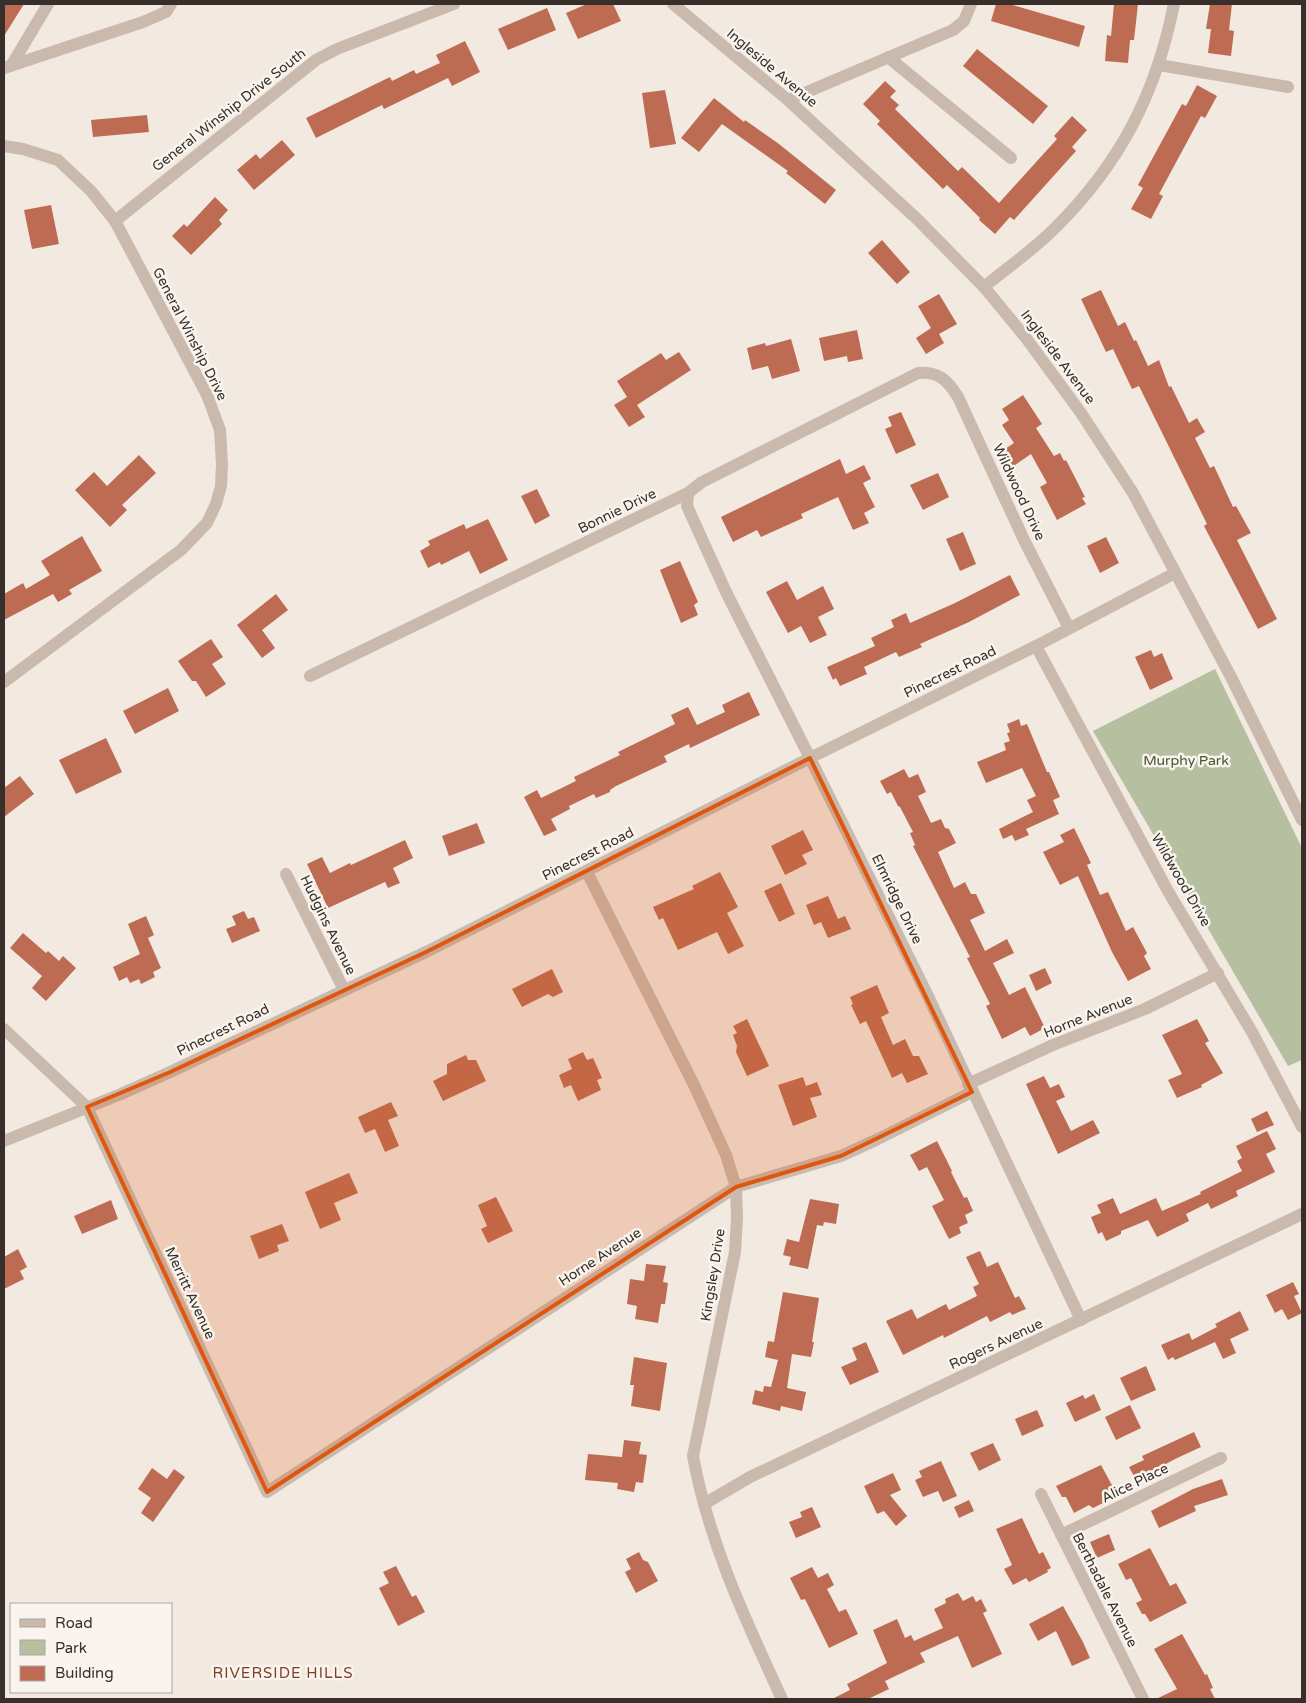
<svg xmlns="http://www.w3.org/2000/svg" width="1306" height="1703" font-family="'Varela Round',sans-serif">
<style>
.green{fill:#b6c0a1}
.building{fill:#bd6c53}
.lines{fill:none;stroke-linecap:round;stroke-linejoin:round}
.minor{stroke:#c9baad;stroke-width:12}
.marked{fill:#df570e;fill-opacity:0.2;stroke:#df570e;stroke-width:4;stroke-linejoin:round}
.labels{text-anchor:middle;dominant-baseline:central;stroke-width:5;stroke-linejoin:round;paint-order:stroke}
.street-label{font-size:14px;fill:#382f2b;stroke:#f9f4ed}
.park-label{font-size:14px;fill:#485530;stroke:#f9f4ed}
.neighbourhood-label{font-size:15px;letter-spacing:1px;fill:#813e2a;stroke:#f9f4ed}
</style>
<rect width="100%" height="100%" fill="#f2e9e1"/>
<path class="green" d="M1215 669 1302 848V1060L1288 1066 1093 731Z"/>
<g class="building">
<path d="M4 4H24L4 36Z"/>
<path d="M587 4H613L621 21 578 39 566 13Z"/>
<path d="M996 4H1009L1085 26 1079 47 991 21Z"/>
<path d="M1114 4H1138L1134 40H1130L1128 63 1105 61 1107 35 1111 36Z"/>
<path d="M1210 4H1232L1229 30 1234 31 1231 56 1208 53 1211 29H1206Z"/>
<path d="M547 8 556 30 508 50 498 29Z"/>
<path d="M465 41 480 72 452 86 448 78 384 109 382 105 316 138 306 118 390 77 392 81 414 70 416 74 440 63 436 55Z"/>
<path d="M977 49 1048 106 1033 124 963 66Z"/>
<path d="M885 81 896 91 890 97 899 105 895 109 958 171 962 167 999 203 1057 139 1054 136 1072 116 1087 130 1072 147 1076 151 1014 220 1010 217 995 234 979 220 980 218 947 185 943 189 877 124 880 121 863 104Z"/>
<path d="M1197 85 1217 96 1205 118 1201 116 1159 194 1163 196 1151 219 1131 209 1143 188 1138 185 1182 104 1186 106Z"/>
<path d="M665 90 676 144 650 148 642 93Z"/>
<path d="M714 98 744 122 745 120 779 144 836 190 825 204 786 173 788 171 722 124 699 152 681 138Z"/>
<path d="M147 115 149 132 93 137 91 120Z"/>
<path d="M282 140 295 155 254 190 237 170 256 154 260 159Z"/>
<path d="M215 197 228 210 219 220 222 224 191 255 172 236 184 224 187 227Z"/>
<path d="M51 205 59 244 32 249 24 210Z"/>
<path d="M882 240 910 272 897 284 868 253Z"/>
<path d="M1101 290 1118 326 1125 322 1134 341 1136 340 1148 366 1159 360 1169 387 1171 386 1189 423 1197 418 1205 432 1195 438 1210 468 1214 466 1233 507 1236 506 1251 533 1237 540 1277 619 1258 629 1204 526 1207 524 1139 386 1132 389 1113 349 1106 352 1081 299Z"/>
<path d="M939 294 957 324 939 334 944 343 926 354 916 338 931 328 918 306Z"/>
<path d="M857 330 863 359 848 362 847 356 824 361 819 338Z"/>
<path d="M791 339 800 371 772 379 768 366 752 370 747 348 765 343 766 346Z"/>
<path d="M679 352 691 370 637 405 645 417 629 427 614 405 627 397 617 381 661 353 666 360Z"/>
<path d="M1023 395 1042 424 1036 428 1054 456 1060 453 1064 461 1066 460 1085 497 1082 498 1086 504 1057 520 1040 487 1047 483 1031 454 1012 467 1002 451 1014 443 1002 425 1009 420 1002 409Z"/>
<path d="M901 412 916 445 896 454 885 429 892 426 888 417Z"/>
<path d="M139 455 156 473 122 505 127 510 110 527 75 490 94 472 107 486Z"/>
<path d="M840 459 846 474 864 465 871 479 863 483 875 507 864 513 869 523 853 530 838 497 801 514 803 518 761 537 757 530 733 542 721 517Z"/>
<path d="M938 473 949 497 923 510 910 485Z"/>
<path d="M537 489 550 516 535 524 521 496Z"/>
<path d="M488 519 508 560 480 574 469 551 441 565 440 562 428 568 420 551 430 545 428 541 464 524 466 529Z"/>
<path d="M963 532 976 564 960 571 946 539Z"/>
<path d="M82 536 102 571 69 590 72 594 58 602 53 594 4 620V594L23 583 26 589 50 575 41 561Z"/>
<path d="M1106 537 1119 563 1100 573 1087 546Z"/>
<path d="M680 561 698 602 694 605 698 615 681 623 660 570Z"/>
<path d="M1010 575 1020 595 969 622 920 644 922 647 899 657 896 652 864 667 867 674 840 686 836 678 833 680 827 667 875 646 871 638 894 627 891 620 906 613 910 623 955 603Z"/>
<path d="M787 581 797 600 823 586 834 609 818 617 827 635 810 643 801 626 788 633 766 592Z"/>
<path d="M276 594 288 610 262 630 275 648 262 658 237 625Z"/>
<path d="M211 639 223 657 212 664 226 684 206 697 196 681H192L178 661Z"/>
<path d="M1151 650 1154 657 1162 653 1173 679 1150 690 1135 657Z"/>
<path d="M168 688 179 711 135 734 123 711Z"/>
<path d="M749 692 760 715 690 748 689 744 664 756 667 762 616 786 610 790V792L596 798 594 794 569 806 570 809 551 819 557 830 544 836 524 797 537 790 541 798 576 781 574 777 620 755 618 752 675 724 671 715 688 707 697 725 725 712 722 705Z"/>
<path d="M1019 719 1021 726 1027 724 1047 772H1049L1060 797 1053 800 1059 814 1026 829 1029 835 1015 841 1012 835 1003 839 999 829 1033 812 1027 800 1036 796 1022 768 986 783 977 762 1006 750 1004 743 1010 741 1007 733 1010 732 1007 724Z"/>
<path d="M106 738 122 772 76 794 59 760Z"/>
<path d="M904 769 909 778 918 774 926 792 918 796 931 823 941 819 945 828 949 829 956 843 938 852 954 888 965 882 971 894H976L985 913 970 920 985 951 1007 939 1014 953 993 963 1009 995 1025 987 1045 1028 1030 1036 1025 1027 1002 1039 986 1006 990 1004 967 958 970 957 913 846 915 845 910 833 913 832 900 807 898 806 891 792 887 794 880 781Z"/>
<path d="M20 776 34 794 4 817V788Z"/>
<path d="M477 823 485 843 449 856 442 836Z"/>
<path d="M1074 828 1091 863 1087 865 1100 895 1108 892 1126 931 1133 927 1147 953 1144 956 1151 969 1128 981 1112 952 1078 876 1060 885 1043 852 1064 842 1060 835Z"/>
<path d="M803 830 813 850 802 855 807 864 785 875 771 846Z"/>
<path d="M405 840 413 858 393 868 400 883 388 888 385 882 328 908 307 864 322 857 330 873 350 863 351 865Z"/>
<path d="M720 872 738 907 727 913 744 946 728 954 717 932 678 950 663 918 659 920 653 907 694 889 692 886Z"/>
<path d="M781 883 795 914 779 922 764 891Z"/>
<path d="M828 896 838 919 845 916 851 929 828 938 821 922 814 925 806 905Z"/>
<path d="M244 911 248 919 254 917 260 931 232 943 226 929 236 925 232 916Z"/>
<path d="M146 916 154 935 148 938 161 968 153 972 155 977 141 984 139 979 130 983 127 977 119 981 113 967 140 954 128 924Z"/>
<path d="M23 933 46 953 48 951 59 961 63 956 76 968 46 1001 32 988 42 976 10 948Z"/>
<path d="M1045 968 1052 983 1036 991 1029 975Z"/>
<path d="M552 969 563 992 553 997 548 994 522 1007 512 989Z"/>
<path d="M877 985 889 1013 881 1017 893 1045 905 1039 913 1056H919L928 1074 907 1083 902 1073 892 1078 866 1021 860 1024 851 1005 853 1004 850 997Z"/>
<path d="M747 1019 769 1066 747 1076 736 1052 737 1046 733 1035 737 1033 733 1026Z"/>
<path d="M1197 1019 1209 1041 1205 1043 1223 1073 1201 1085 1202 1087 1177 1098 1168 1080 1182 1074 1162 1035Z"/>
<path d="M583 1052 587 1060 593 1058 602 1078 597 1080 601 1090 578 1101 571 1085 564 1088 559 1075 572 1069 568 1059Z"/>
<path d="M466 1055 468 1060H476L486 1081 443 1101 433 1081 447 1074V1064Z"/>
<path d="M1044 1076 1050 1088 1059 1084 1065 1097 1056 1101 1071 1131 1093 1120 1100 1133 1058 1154 1026 1084Z"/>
<path d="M803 1077 806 1086 817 1082 822 1095 810 1098 817 1117 793 1126 778 1085Z"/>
<path d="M391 1102 398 1116 388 1120 399 1146 385 1152 375 1129 365 1133 358 1117Z"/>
<path d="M1267 1111 1274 1125 1257 1132 1251 1119Z"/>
<path d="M1267 1131 1276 1149 1266 1154 1275 1172 1236 1191 1238 1196 1211 1209 1208 1203 1186 1214 1189 1221 1157 1237 1148 1220 1121 1231V1234L1106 1241 1102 1232 1098 1234 1091 1217 1101 1213 1097 1205 1113 1198 1120 1214 1156 1198 1162 1211 1201 1194 1200 1192 1242 1171 1237 1161 1242 1158 1236 1146Z"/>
<path d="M937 1141 952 1171 951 1172 964 1198 967 1197 973 1211 965 1215 968 1223 959 1227 961 1233 949 1239 932 1206 944 1200 927 1167 919 1171 910 1155Z"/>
<path d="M349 1173 358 1193 334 1203 341 1220 320 1229 305 1192Z"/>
<path d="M496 1197 513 1231 488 1243 481 1229 487 1226 478 1205Z"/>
<path d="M810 1199 839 1204 836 1224 824 1222 823 1226 817 1225 808 1269 789 1265 791 1257 783 1255 787 1239 799 1242Z"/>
<path d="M111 1200 118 1219 82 1234 74 1216Z"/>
<path d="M282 1224 289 1241 277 1245 279 1251 259 1259 250 1236Z"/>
<path d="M18 1249 27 1267 20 1271 24 1279 4 1289V1257Z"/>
<path d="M980 1251 987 1267 998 1262 1015 1298 1019 1296 1026 1309 1012 1315 1010 1312 990 1322 987 1316 944 1338 943 1335 903 1355 886 1321 912 1309 917 1319 946 1304 949 1310 977 1296 973 1287 979 1284 966 1257Z"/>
<path d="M646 1264 666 1266 663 1282 668 1283 665 1304H661L658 1323 635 1319 637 1306 627 1304 630 1279 644 1281Z"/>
<path d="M1293 1282 1299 1294 1294 1296 1302 1313 1288 1320 1282 1309 1275 1313 1266 1295Z"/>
<path d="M783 1292 819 1298 812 1342H814L811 1357 792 1354 787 1388 806 1392 802 1411 781 1406 780 1411 752 1404 755 1390 763 1392 764 1386 771 1387 778 1360 765 1357 768 1341 774 1342Z"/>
<path d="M1240 1311 1249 1330 1230 1339 1236 1353 1223 1359 1215 1342 1175 1360 1173 1357 1168 1360 1161 1345 1189 1333 1192 1340 1217 1327 1215 1324Z"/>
<path d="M866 1342 879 1372 850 1385 841 1367 857 1360 852 1348Z"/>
<path d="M634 1357 667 1363 660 1411 631 1406 634 1385H630Z"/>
<path d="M1146 1366 1156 1390 1131 1401 1120 1378Z"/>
<path d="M1094 1394 1101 1410 1075 1422 1066 1403 1083 1395 1085 1399Z"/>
<path d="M1130 1405 1141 1428 1116 1440 1105 1417Z"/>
<path d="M1037 1410 1044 1426 1022 1436 1015 1419Z"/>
<path d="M1194 1432 1201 1447 1175 1459 1136 1480 1129 1467 1144 1460 1142 1456Z"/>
<path d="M624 1440 641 1442 639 1454 647 1455 643 1483 636 1482 634 1492 617 1489 618 1483 585 1480 588 1454 622 1457Z"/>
<path d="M993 1443 1001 1460 979 1471 970 1453Z"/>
<path d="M941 1461 957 1496 943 1502 938 1491 923 1497 915 1480 922 1477 919 1471Z"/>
<path d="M1101 1465 1114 1489 1106 1493 1109 1500 1093 1508 1089 1505 1074 1513 1066 1497H1062L1056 1486Z"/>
<path d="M152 1468 167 1479 174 1469 185 1477 153 1522 141 1513 151 1498 138 1489Z"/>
<path d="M893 1473 901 1490 890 1495 907 1516 896 1526 884 1511 877 1514 864 1486Z"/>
<path d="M1222 1479 1228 1495 1194 1506 1196 1511 1159 1528 1151 1511 1193 1489Z"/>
<path d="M969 1500 974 1511 959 1518 954 1507Z"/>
<path d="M812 1507 821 1527 796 1538 789 1522 802 1517 800 1512Z"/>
<path d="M1022 1518 1039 1554 1043 1552 1051 1568 1047 1570 1048 1572 1029 1582 1026 1578 1013 1585 1004 1569 1012 1565 996 1529Z"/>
<path d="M1109 1534 1115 1550 1097 1558 1090 1542Z"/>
<path d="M1150 1548 1170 1586 1176 1583 1187 1603 1150 1622 1145 1614H1142L1136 1603 1142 1600 1131 1578 1126 1580 1118 1564Z"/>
<path d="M639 1552 643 1560 648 1562 658 1581 636 1593 625 1572 631 1569 626 1559Z"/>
<path d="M396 1566 412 1597 416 1595 425 1612 398 1626 379 1588 389 1583 383 1572Z"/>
<path d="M812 1567 818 1578 828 1573 834 1585 827 1589 839 1612 846 1609 858 1634 829 1648 805 1599 801 1600 790 1578Z"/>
<path d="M958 1593 963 1601 973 1596 976 1602 981 1599 987 1611 983 1613 1002 1654 972 1668 958 1636 920 1653 925 1662 885 1681 889 1689 868 1699H832L850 1690 847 1684 887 1663 873 1630 897 1619 905 1638 911 1635 914 1641 943 1628 934 1609 946 1603 945 1599Z"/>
<path d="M1063 1606 1083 1642 1090 1658 1072 1666 1056 1631 1038 1641 1029 1624Z"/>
<path d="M1182 1634 1205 1675 1207 1674 1213 1688 1210 1689 1215 1699H1156L1177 1689 1154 1649Z"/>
</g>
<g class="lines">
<g class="minor">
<path d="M673 4 788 100 917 219 984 287 1026 338 1081 413 1133 493 1231 677 1302 820"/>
<path d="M888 57 1011 158"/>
<path d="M1159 65 1288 87"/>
<path d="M11 66 48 4"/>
<path d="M4 68 143 22 166 12 171 4"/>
<path d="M788 100 953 30 964 21 971 4"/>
<path d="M4 146 23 149 58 160 91 191 115 221 207 395 220 430 222 464 221 486 216 504 207 523 181 550 4 682"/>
<path d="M115 221 316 60 337 49 454 4"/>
<path d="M984 287C1007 268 1033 250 1054 229 1120 164 1156 94 1174 4"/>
<path d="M688 493 687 506 726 592 810 758 926 992 1081 1320"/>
<path d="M1036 646 1169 893 1252 1032 1302 1127"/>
<path d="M310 676 688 493 702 482 918 373C939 371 948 381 958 397L1024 540 1069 628"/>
<path d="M587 872 694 1085 726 1155 736 1187 737 1218 735 1252 693 1456C709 1543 745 1619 782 1699"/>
<path d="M286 874 344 990"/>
<path d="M4 1029 87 1107 267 1492 736 1187 841 1156 876 1140 972 1092"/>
<path d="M968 1084 1053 1045 1145 1009 1218 973"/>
<path d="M4 1141 121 1094 168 1073 426 952 810 758 1036 646 1175 573"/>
<path d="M1041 1494 1143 1699"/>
<path d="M704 1504 750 1477 1302 1214"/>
<path d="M1061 1535 1221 1458"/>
</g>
</g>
<path class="marked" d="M810 758 972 1092 841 1156 736 1187 267 1492 87 1107 168 1073 426 952Z"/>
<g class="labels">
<g class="street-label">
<text transform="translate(772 68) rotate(40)">Ingleside Avenue</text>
<text transform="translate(229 110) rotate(-38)">General Winship Drive South</text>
<text transform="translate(190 334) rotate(63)">General Winship Drive</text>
<text transform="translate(1058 357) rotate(53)">Ingleside Avenue</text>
<text transform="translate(1019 492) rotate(65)">Wildwood Drive</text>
<text transform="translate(617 511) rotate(-26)">Bonnie Drive</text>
<text transform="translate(950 672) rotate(-26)">Pinecrest Road</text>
<text transform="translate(588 854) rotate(-27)">Pinecrest Road</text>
<text transform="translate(1181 880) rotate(60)">Wildwood Drive</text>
<text transform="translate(897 899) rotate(64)">Elmridge Drive</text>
<text transform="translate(328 925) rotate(64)">Hudgins Avenue</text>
<text transform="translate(1088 1016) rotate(-22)">Horne Avenue</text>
<text transform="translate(223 1030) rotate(-26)">Pinecrest Road</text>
<text transform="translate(600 1257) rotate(-33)">Horne Avenue</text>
<text transform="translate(713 1275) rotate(-81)">Kingsley Drive</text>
<text transform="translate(190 1293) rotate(65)">Merritt Avenue</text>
<text transform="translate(996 1344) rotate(-25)">Rogers Avenue</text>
<text transform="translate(1135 1483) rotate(-26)">Alice Place</text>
<text transform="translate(1105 1590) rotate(63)">Berthadale Avenue</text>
</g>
<g class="park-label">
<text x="1186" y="760">Murphy Park</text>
</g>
<g class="neighbourhood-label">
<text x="283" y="1673">RIVERSIDE HILLS</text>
</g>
</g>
<rect width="1306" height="1703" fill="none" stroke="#382f2b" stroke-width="10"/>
<rect x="10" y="1603" width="162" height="90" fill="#f9f4ed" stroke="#aca59f"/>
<rect x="20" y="1619" width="25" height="8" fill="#c9baad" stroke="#aca59f"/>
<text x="55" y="1628" font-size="15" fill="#382f2b">Road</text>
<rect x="20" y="1640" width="25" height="15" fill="#b6c0a1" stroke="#aca59f"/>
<text x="55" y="1653" font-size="15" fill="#382f2b">Park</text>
<rect x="20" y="1666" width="25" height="15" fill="#bd6c53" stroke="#aca59f"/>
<text x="55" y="1678" font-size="15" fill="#382f2b">Building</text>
</svg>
